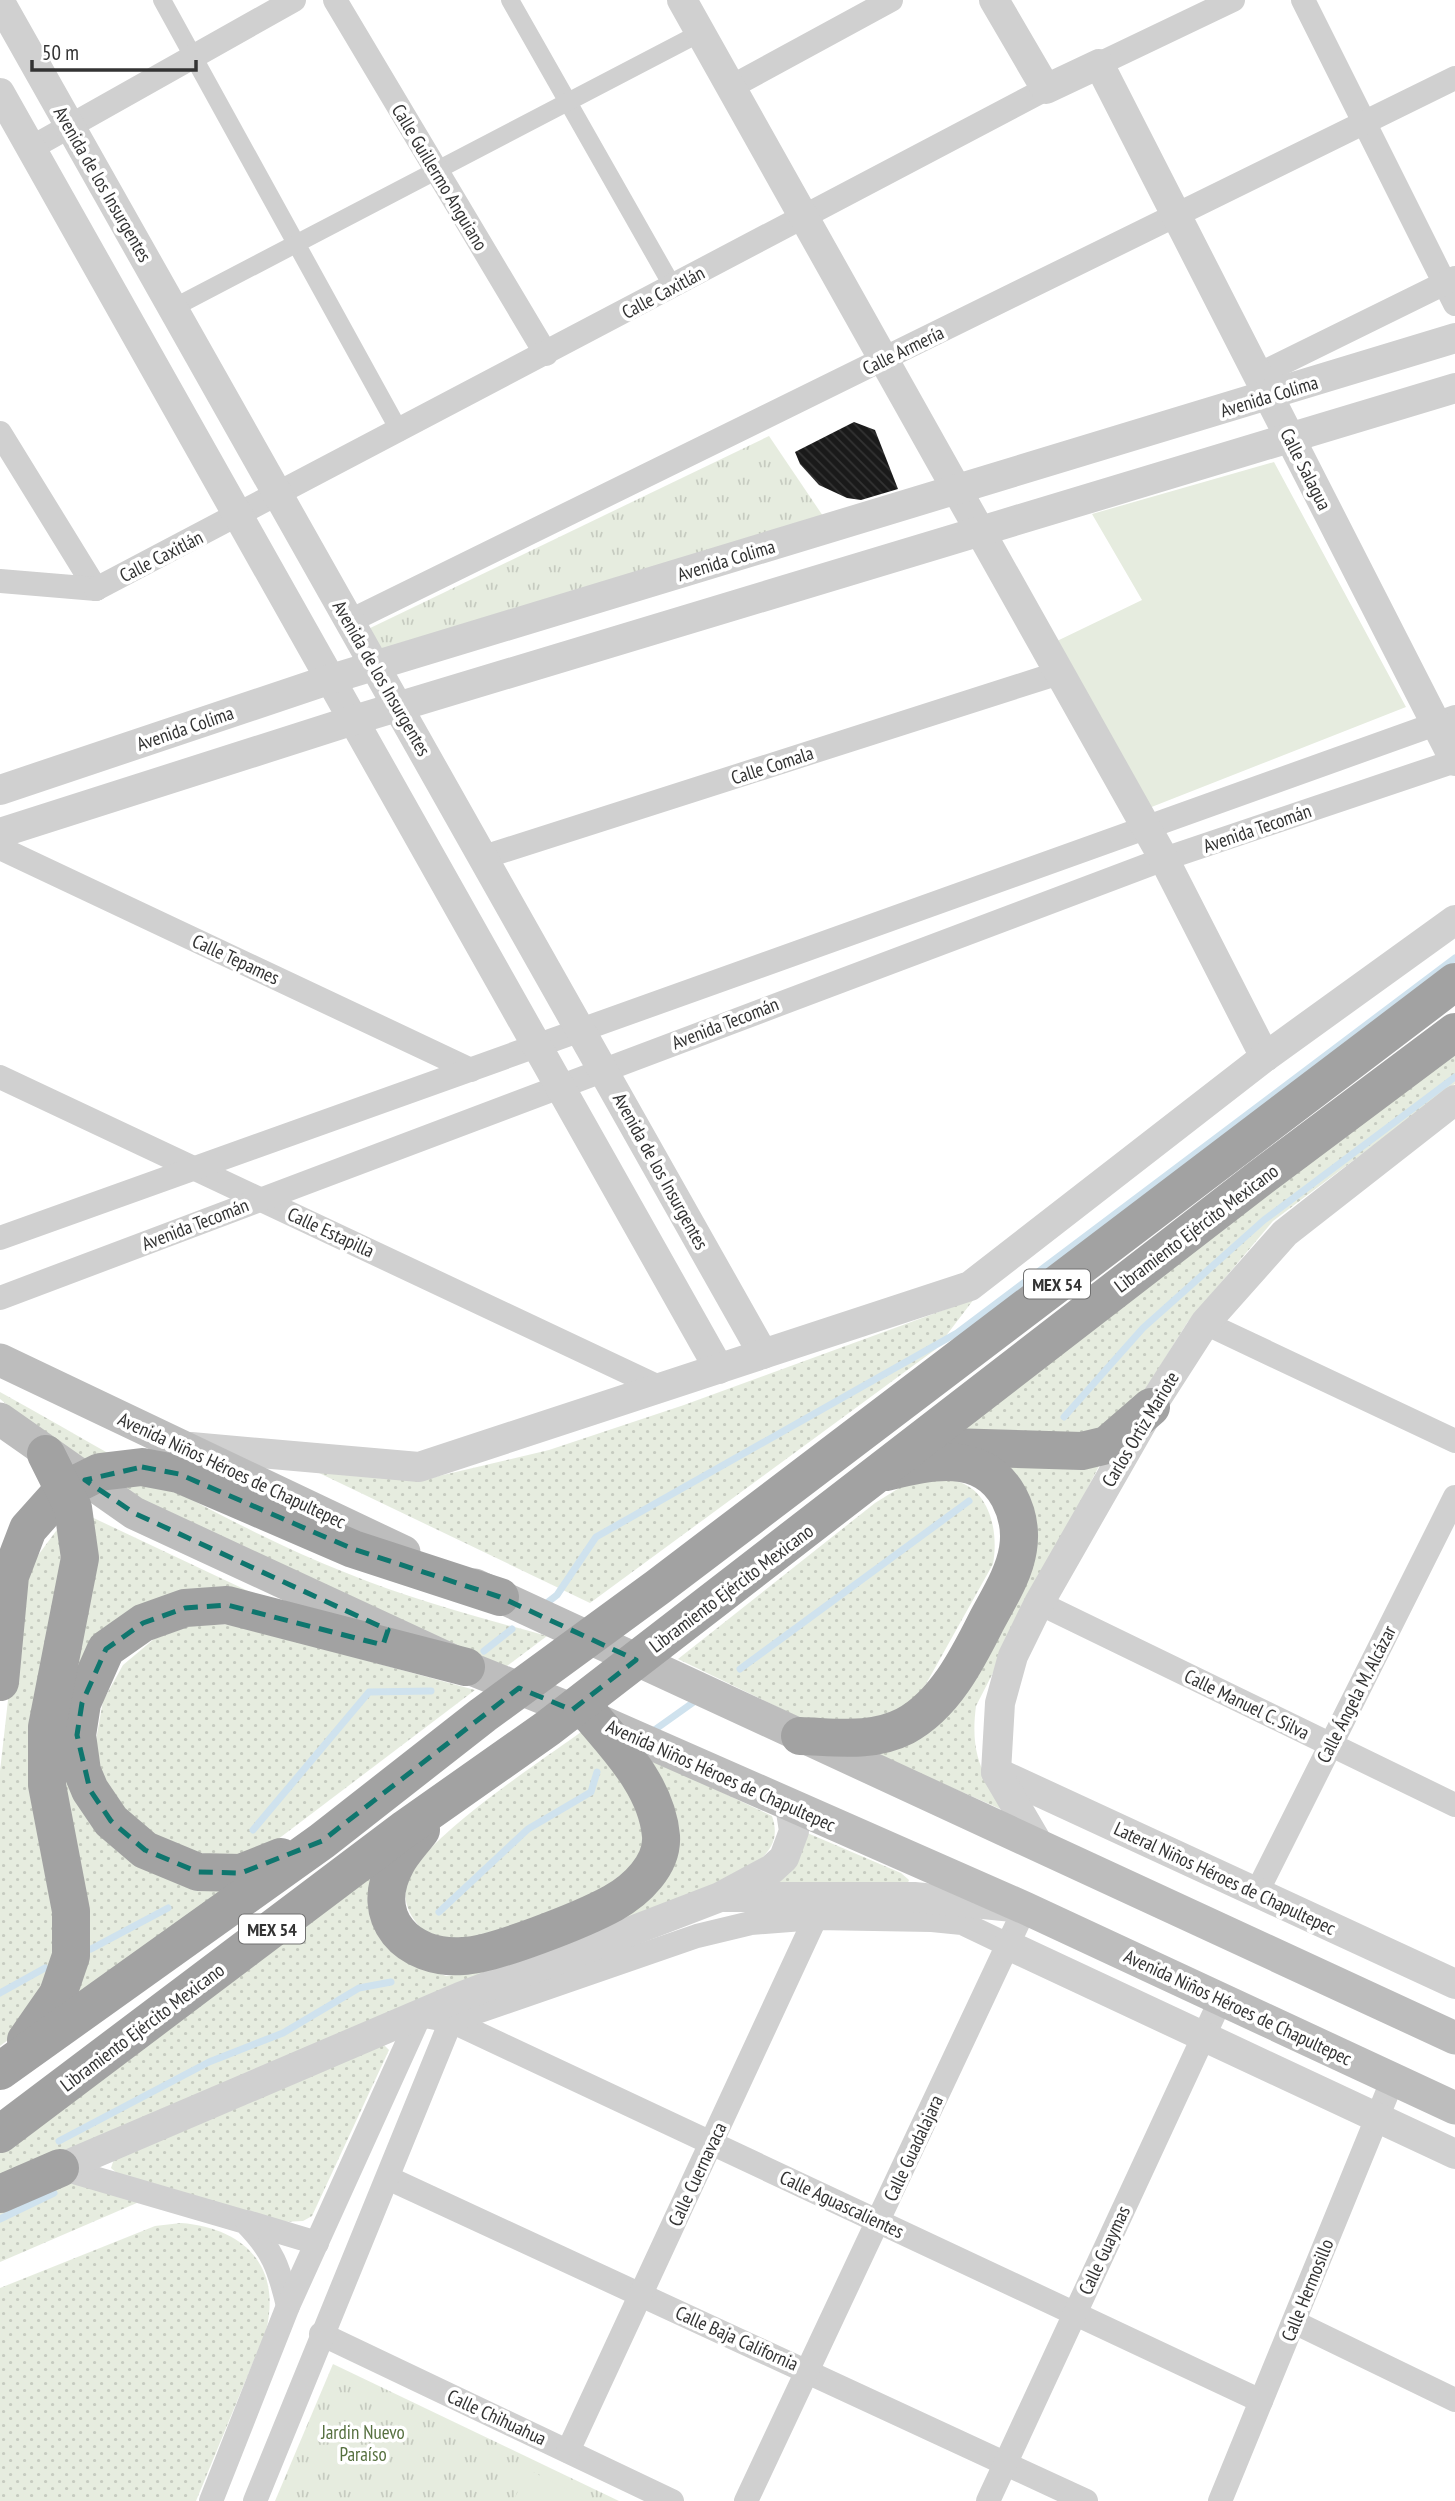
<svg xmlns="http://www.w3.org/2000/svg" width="1455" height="2501" font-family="'PT Sans Narrow',sans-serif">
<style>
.grass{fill:url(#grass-dots)}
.park{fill:url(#park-tufts)}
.pitch{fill:#e6ecdf}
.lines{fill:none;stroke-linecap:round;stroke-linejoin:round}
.stream{stroke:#cfe2ee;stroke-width:7}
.building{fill:url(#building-back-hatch)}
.pedestrian{stroke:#d0d0d0;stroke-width:18}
.minor{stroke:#d0d0d0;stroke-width:24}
.tertiary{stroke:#d0d0d0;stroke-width:30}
.secondary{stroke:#bdbdbd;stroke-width:33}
.trunk{stroke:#a2a2a2;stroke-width:38}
.marked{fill:none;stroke:#0f766e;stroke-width:5;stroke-dasharray:14 9;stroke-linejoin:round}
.labels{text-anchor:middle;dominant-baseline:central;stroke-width:7;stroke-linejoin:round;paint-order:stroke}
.shield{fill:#fff;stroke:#707070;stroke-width:2}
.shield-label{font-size:18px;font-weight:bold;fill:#333}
.street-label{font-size:19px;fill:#333;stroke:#fff}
.park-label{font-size:19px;fill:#56703f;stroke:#fff}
</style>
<defs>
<pattern id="grass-dots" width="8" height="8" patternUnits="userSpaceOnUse" patternTransform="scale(1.75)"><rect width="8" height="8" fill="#e6ecdf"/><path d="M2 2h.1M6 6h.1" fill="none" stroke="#c6cbc0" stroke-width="1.8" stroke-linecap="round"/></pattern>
<pattern id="park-tufts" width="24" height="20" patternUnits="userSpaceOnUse" patternTransform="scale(1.75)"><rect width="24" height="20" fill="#e6ecdf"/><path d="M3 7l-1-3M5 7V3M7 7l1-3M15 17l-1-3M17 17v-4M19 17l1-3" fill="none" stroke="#c6cbc0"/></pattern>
<pattern id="building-back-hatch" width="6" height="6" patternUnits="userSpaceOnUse" patternTransform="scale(1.75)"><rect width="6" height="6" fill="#1a1a1a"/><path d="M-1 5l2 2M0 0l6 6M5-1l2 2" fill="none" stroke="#333"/></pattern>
</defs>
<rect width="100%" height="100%" fill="#fff"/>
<g class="grass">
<path d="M1455 1047V1084L1273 1221 1187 1323 1134 1408 1094 1436 944 1437Z"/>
<path d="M974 1299 936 1349 590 1603 317 1472 426 1479 549 1450 684 1405Z"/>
<path d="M0 1392C114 1455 227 1526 349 1574 413 1600 481 1618 547 1636L503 1669 148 1506 69 1455 0 1399Z"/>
<path d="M972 1458 1099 1466 976 1706C970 1753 981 1772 1005 1811L866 1750 883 1748 1029 1566Z"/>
<path d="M912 1480C924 1480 938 1478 951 1480 990 1486 999 1532 993 1564L926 1684 909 1706 889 1716 843 1727 798 1717 678 1659 875 1503Z"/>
<path d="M83 1513 284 1608 249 1600 92 1658 95 1827C137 1881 175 1877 238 1887L69 2006 56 1759Z"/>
<path d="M62 1523 50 1857 56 1972 16 2034 0 2046V1771L20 1594 36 1558Z"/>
<path d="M233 1624 475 1690 265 1849 229 1859 153 1843 102 1781 96 1740 103 1701 123 1665 154 1639 192 1625Z"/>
<path d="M581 1732 620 1773 646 1822 643 1856 619 1881 488 1942 437 1944C419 1927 402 1912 406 1886 413 1844 543 1760 581 1732Z"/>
<path d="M631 1749 772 1816C782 1845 764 1857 743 1874L0 2181V2146L385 1865 425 1968 446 1976 478 1971 655 1888Z"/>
<path d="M805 1832 901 1873 909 1880 907 1885 771 1887C794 1873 798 1857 805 1832Z"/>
<path d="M380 2041 389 2050 312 2216 303 2221 282 2222 119 2175 111 2168 114 2159Z"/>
<path d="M71 2178 146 2199 0 2262V2210Z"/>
<path d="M181 2223C244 2228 282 2266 266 2331L196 2501H0V2288L155 2226Z"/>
</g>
<g class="park">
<path d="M769 436 825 519 379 658 364 631Z"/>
<path d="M333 2364 619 2501H275Z"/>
</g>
<g class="pitch">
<path d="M1274 462 1406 707 1149 808 1057 641 1142 600 1092 514Z"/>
<path d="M529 2470 588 2500 587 2501H513Z"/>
</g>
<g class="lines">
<g class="stream">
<path d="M1064 1417 1143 1328 1264 1220 1455 1077"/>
<path d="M548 1602 557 1595 596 1537 957 1333 1455 958"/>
<path d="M484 1651 512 1629"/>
<path d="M740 1669 969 1501"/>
<path d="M653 1731 698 1699"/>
<path d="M253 1830 369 1692 431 1691"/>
<path d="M439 1912 528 1829 591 1792 597 1772"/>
<path d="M91 1949 168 1908"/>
<path d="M0 1993 45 1968"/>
<path d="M59 2141 209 2062 283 2033 359 1988 391 1982"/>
<path d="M0 2219 54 2193"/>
</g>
</g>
<path class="building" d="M854 422 875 430 898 489 861 500 847 498 819 485 800 464 795 452Z"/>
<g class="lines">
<g class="pedestrian">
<path d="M162 0 400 432"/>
<path d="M510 0 673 287"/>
<path d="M173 308 700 33"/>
</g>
<g class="minor">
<path d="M335 0 546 354"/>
<path d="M1303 0 1455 304"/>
<path d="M1099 64 1233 0"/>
<path d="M731 87 891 0"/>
<path d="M31 148 294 0"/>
<path d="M1258 375 1455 278"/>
<path d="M0 433 96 589"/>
<path d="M0 581 96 589"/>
<path d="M96 589 1046 89"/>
<path d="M350 621 1455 78"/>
<path d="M0 848 471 1070"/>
<path d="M484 857 1059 673"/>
<path d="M0 1077 661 1388"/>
<path d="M0 1238 1455 717"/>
<path d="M0 1298 1164 859 1455 761"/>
<path d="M1205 1323 1455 1441"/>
<path d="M1039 1603 1455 1805"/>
<path d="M1257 1892 1455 1497"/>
<path d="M60 2168 245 2222C273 2250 279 2268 288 2306"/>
<path d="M388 2178 1086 2501"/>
<path d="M247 2222 317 2243"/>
<path d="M1294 2322 1455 2400"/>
<path d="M321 2334 672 2501"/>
<path d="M568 2451 821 1906"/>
<path d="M211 2501 288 2306 420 2015 451 2021 1261 2401"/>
<path d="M255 2501 451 2021 697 1936 751 1923 816 1918 932 1920 962 1923 1008 1945"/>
<path d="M746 2501 1025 1908"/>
<path d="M988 2501 1221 1999"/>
<path d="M1220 2501 1393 2079"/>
</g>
<g class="tertiary">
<path d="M682 0 1164 859 1265 1057"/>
<path d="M994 0 1046 89 1099 64 1455 761"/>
<path d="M0 2 763 1354"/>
<path d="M0 93 719 1369"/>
<path d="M0 790 331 679 1455 338"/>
<path d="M0 833 354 720 1455 388"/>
<path d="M191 1447 419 1467 970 1286 1265 1057 1455 920"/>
<path d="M996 1772 1455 1984"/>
<path d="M1037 1842 996 1772 1000 1703 1013 1656 1039 1603 1151 1407 1205 1323 1285 1233 1455 1100"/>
<path d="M724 1897H914L1013 1907"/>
<path d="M1008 1945 1455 2154"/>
<path d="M60 2168 460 1997 720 1897 772 1869 784 1858 794 1831 790 1805"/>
</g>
<g class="secondary">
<path d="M0 1360 404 1552"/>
<path d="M0 1419 134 1513 466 1667 593 1718 1025 1908 1455 2108"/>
<path d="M475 1585 1455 2038"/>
</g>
<g class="trunk">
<path d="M949 1447 1082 1451 1107 1445 1151 1407"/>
<path d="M0 1682 10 1576 28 1529 62 1491 100 1472 142 1467 179 1474 353 1549 500 1597"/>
<path d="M800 1736C836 1737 872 1743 905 1726 944 1705 967 1660 986 1622 998 1599 1014 1575 1018 1549 1021 1530 1018 1514 1009 1497 983 1449 930 1461 886 1472"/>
<path d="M421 1830C413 1841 402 1852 396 1864 367 1918 408 1960 463 1956 494 1955 584 1919 613 1903 636 1890 663 1865 661 1836 657 1789 622 1752 593 1718"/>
<path d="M281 1857 241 1873 198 1872 145 1850 111 1821 90 1790 82 1771 77 1735 82 1703 106 1649 143 1623 185 1608 227 1605 466 1667"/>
<path d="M26 2040 58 1994 71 1956V1911L47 1785V1727L80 1558 73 1508 46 1454"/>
<path d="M0 2071 322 1841 483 1715 658 1587 1455 982"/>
<path d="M0 2134 406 1828 548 1728 1260 1178 1455 1032"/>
<path d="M0 2194 60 2168"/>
</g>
</g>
<path class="marked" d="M142 1467 179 1474 353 1549 500 1597 636 1660 572 1710 519 1688 322 1841 241 1873 198 1872 145 1850 111 1821 90 1790 77 1735 82 1703 106 1649 143 1623 185 1608 227 1605 383 1645 388 1630 134 1513 85 1480Z"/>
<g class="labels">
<g class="shield">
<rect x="1024" y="1269.5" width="66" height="29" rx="5"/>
<rect x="239" y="1914.5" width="66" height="29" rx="5"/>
</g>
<g class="shield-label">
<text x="1057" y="1284">MEX 54</text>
<text x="272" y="1929">MEX 54</text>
</g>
<g class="street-label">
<text transform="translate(440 177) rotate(59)">Calle Guillermo Anguiano</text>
<text transform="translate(103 184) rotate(60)">Avenida de los Insurgentes</text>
<text transform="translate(663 292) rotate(-28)">Calle Caxitlán</text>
<text transform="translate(903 350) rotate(-26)">Calle Armería</text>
<text transform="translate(1269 396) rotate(-17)">Avenida Colima</text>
<text transform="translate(1306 469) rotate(63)">Calle Salagua</text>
<text transform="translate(161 556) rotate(-27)">Calle Caxitlán</text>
<text transform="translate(726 560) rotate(-17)">Avenida Colima</text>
<text transform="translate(382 678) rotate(60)">Avenida de los Insurgentes</text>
<text transform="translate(185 728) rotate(-19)">Avenida Colima</text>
<text transform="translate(772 765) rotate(-18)">Calle Comala</text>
<text transform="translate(1257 828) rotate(-19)">Avenida Tecomán</text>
<text transform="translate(236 959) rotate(25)">Calle Tepames</text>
<text transform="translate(725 1023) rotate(-21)">Avenida Tecomán</text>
<text transform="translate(661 1171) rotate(61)">Avenida de los Insurgentes</text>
<text transform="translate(195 1224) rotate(-21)">Avenida Tecomán</text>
<text transform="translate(1196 1228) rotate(-37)">Libramiento Ejército Mexicano</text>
<text transform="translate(331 1232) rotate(25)">Calle Estapilla</text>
<text transform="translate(1140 1429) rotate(-59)">Carlos Ortiz Mariote</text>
<text transform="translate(232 1470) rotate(25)">Avenida Niños Héroes de Chapultepec</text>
<text transform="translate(731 1588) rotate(-37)">Libramiento Ejército Mexicano</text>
<text transform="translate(1356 1694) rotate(-63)">Calle Ángela M. Alcázar</text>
<text transform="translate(1247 1704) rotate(26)">Calle Manuel C. Silva</text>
<text transform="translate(721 1775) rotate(24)">Avenida Niños Héroes de Chapultepec</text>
<text transform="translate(1225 1878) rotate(25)">Lateral Niños Héroes de Chapultepec</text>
<text transform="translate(1238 2007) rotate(25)">Avenida Niños Héroes de Chapultepec</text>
<text transform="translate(142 2027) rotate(-37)">Libramiento Ejército Mexicano</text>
<text transform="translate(913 2148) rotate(-65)">Calle Guadalajara</text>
<text transform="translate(697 2174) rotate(-65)">Calle Cuernavaca</text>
<text transform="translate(842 2204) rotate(25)">Calle Aguascalientes</text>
<text transform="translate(1104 2250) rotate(-65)">Calle Guaymas</text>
<text transform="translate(1307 2290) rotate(-68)">Calle Hermosillo</text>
<text transform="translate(737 2338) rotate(24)">Calle Baja California</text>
<text transform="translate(497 2417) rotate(25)">Calle Chihuahua</text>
</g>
<g class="park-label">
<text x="363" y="2432">Jardin Nuevo<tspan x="363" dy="22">Paraíso</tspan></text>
</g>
</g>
<path d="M32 60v10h164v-10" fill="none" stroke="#333333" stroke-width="3.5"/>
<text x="42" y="60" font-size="21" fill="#333333" stroke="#ffffff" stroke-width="5" paint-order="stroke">50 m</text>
</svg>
